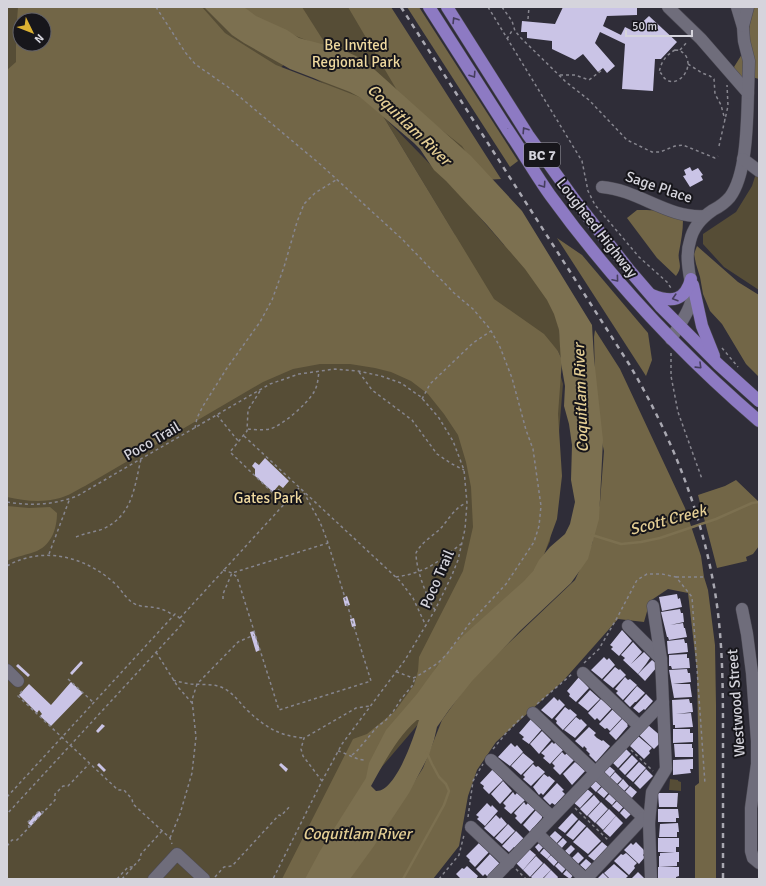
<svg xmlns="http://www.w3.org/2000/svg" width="766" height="886" font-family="Signika,sans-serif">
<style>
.green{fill:#564d36;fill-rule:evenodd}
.forest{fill:#726647;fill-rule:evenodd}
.water{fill:#7c7050;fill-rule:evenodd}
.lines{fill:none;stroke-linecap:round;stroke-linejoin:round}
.stream{stroke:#7c7050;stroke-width:2.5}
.building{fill:#cac4e6}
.minor-casing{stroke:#4c4a54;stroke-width:13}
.major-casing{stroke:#4c4a54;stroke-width:13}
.path{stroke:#87868f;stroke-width:1.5;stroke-dasharray:3 3;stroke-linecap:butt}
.minor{stroke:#6f6d7b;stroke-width:12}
.major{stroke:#8d7ac3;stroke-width:12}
.rail{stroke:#a9a8b1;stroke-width:2.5;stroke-dasharray:5 5;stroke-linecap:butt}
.oneway{stroke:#463e5e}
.labels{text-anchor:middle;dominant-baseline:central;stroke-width:4;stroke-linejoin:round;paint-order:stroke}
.shield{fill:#17161b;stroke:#9c9ba2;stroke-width:1}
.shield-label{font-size:14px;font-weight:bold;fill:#d5d4dc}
.park-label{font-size:15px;fill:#efd99f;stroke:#17161b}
.street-label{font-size:15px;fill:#d5d4dc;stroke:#17161b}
.water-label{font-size:16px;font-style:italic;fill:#e4ce94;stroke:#17161b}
</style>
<rect width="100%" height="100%" fill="#2f2d38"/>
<g class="green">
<path d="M7 7H254L283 31 270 19 262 7H375L536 256 524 250 530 273 553 306 559 329 562 360 558 351 551 344 563 384 550 541 523 601 306 856 285 879H7ZM20 20H44V44H20ZM301 46 313 53 299 69 326 85 372 107 397 124 438 165 463 180 480 197 499 218 523 249 504 245 462 197 383 116 455 235 407 226 390 240 362 254 224 178 179 207 164 194Z"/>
<path d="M759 164V290L724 267 703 244V234L736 212 752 186Z"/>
<path d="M670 779 678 780V781L681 782V791L669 790Z"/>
</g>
<g class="forest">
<path d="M18 7H202L225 33 276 65 362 98 383 116 494 299 544 334 558 351 562 360 558 414 562 476 557 519 543 557 529 577 451 651 437 666 351 809 306 879H282L353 739 367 734 395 711 414 685 418 671 419 657 463 571 473 527 471 487 466 462 458 435 444 414 428 394 411 381 391 372 375 368 350 364H320L293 369 263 382 85 486C77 490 68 496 60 498 43 503 24 501 7 497V70L16 62V34ZM20 20H44V44H20Z"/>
<path d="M244 7H302L328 48C309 41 256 22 244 7Z"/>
<path d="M348 7H391L501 179 484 180 462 146 439 128 398 92Z"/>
<path d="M407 7H419L518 161 510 167Z"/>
<path d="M727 7H759V79L752 77 739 80 734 67 747 46 736 9Z"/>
<path d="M637 210C656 210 666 210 683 220 683 231 681 241 679 252 677 262 684 265 676 276L657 258 627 218Z"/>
<path d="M557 238 582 255 648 333 652 360 646 376Z"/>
<path d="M697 246 738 282 759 295V377L746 364 722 324 710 311 703 294 700 277 696 264 694 254Z"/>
<path d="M595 330 620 369 685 508 701 556 704 577 708 590 715 645 716 705V879H695V786L699 783 697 671 688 593 668 589 650 601 644 622 618 619 563 681 496 742 477 770 468 796 459 846 433 879H349L381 835 423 768 442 720 474 676 575 580 592 544 600 502 604 451 596 415 594 337Z"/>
<path d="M736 480 759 502V546L753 554 746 557 747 561 717 568 698 495 725 486Z"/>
<path d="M7 506 29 508 50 507 57 513C57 528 52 544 37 551 28 555 16 556 7 561Z"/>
</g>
<path class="water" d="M204 7H244L256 16 287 30 299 38 341 49 358 57 375 70 471 156 522 211 592 325 594 358 603 440 599 519 588 559 571 583 520 631 472 681 449 710 437 727 434 740 429 755 409 793 374 846 350 879H305L320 851 366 778 369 763 386 730 417 694 448 651 465 634 524 581 533 571 539 560 550 547 565 534 570 524 575 502 571 480 572 445 569 424 564 406 565 386 561 363 559 330 554 314 547 300 525 269 487 225 446 181 434 170 420 149 414 143 361 98 350 92 290 69 244 43 232 35ZM417 720H419C414 736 396 792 376 791L371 786C384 763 397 737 417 720Z"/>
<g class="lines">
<g class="stream">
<path d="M592 535 621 544 641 542 660 538 716 519 752 503 759 502"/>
<path d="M403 879 444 805 449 791 446 784 439 777 432 764 427 753"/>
</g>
</g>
<g class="building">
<path d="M563 7H637V15L607 16 603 26 621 35 625 27 633 31 649 16 677 42 661 59H655L653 91 622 89 625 44 600 32 595 43 615 66 607 73 603 68 598 72 583 54 575 60 552 49V41L527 38V32H521L522 21 555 24Z"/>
<path d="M690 167 692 171 698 168 703 175 701 176 703 180 690 187 683 176 686 175 684 170Z"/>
<path d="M265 458 289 481 283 488 279 485 273 492 255 476V469L252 466 255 462 259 465Z"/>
<path d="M677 594 678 599 680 598 682 607 662 611 659 597Z"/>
<path d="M347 596 350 605 345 606 343 598Z"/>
<path d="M680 609 681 613H683L684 622 670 625 683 623 684 628H685L687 637 669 640 668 637H667L661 612Z"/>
<path d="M354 618 356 626 352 627 350 619Z"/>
<path d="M622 630 632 641 619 656 611 649 613 647 610 645Z"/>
<path d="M254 631 260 650 256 652 250 632Z"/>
<path d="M684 639 685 643H687L688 652 668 654 667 641Z"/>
<path d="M633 642 642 652 631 664 644 652 650 658 646 664 638 674 623 660 625 658 621 655Z"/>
<path d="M687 654V658H689L690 668 672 669 671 666H669V655Z"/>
<path d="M604 657 607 660 609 658 615 665 602 679 591 670Z"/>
<path d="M652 660 658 665 657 667 645 681 638 674Z"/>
<path d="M81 661 83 663 72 675 70 673Z"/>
<path d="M18 664 30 675 28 677 16 666Z"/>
<path d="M615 667 619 670 620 669 626 675 613 688 603 680Z"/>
<path d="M687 669 688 673H690L691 682 673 684H690L692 697 674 698 669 670Z"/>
<path d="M579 677 589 688 576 702 569 696 570 694 567 691Z"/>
<path d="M625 677 628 680 630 679 637 685 623 700 616 693 618 691 615 689Z"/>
<path d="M71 682 83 693 51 726 40 716 42 714 39 710 37 713 19 695 29 684 51 705Z"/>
<path d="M637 686 645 693 636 702H635L630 707 624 701Z"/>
<path d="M590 690 600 699 588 711 578 703Z"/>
<path d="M646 694 653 701 645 710 644 709 639 713 633 708Z"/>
<path d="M554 697 558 701 559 699 565 705 552 719 541 710Z"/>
<path d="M601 699 612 708 600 721 597 718 595 720 588 713Z"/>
<path d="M689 699 690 703H692L693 712 676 714 691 713 693 727 675 728V725H673L672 700Z"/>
<path d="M565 707 569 710 570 709 577 715 563 730 556 723 557 721 555 719Z"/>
<path d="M613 709 622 718 610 731 607 728 605 729 599 724Z"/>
<path d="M576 717 580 720 581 719 587 725 575 738 564 730Z"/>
<path d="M623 718 628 724 627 725 628 726 616 740 609 733Z"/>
<path d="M531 719 542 729 529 744 522 739 524 737 519 733Z"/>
<path d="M102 724 105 726 98 733 96 731Z"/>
<path d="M648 725 662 737 661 742 654 749 639 735Z"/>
<path d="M589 727 596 733 594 735 597 738 602 741 603 740 610 746 596 762 589 755 590 754 586 750 587 749 584 746 583 748 575 741Z"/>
<path d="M673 729H690V733H693V742L673 743Z"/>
<path d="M542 731 551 740 539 754 530 744Z"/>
<path d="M638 736 652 748 649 751 650 753 644 759 630 746Z"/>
<path d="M552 742 554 744 556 742 564 749 550 764 543 758 545 756 541 753Z"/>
<path d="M511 743 515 747 517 745 523 752 510 766 498 757Z"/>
<path d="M674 744H692V748H693V757H675Z"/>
<path d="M624 747 631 754 618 768 611 761Z"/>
<path d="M562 752 565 755 567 753 574 760 560 775 553 768 555 766 552 763Z"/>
<path d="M523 753 534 762 521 775 511 766Z"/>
<path d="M632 755 638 761 625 775 619 769Z"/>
<path d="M693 759V769H690L691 773 673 775V760Z"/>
<path d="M575 762 586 770 572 785 563 774Z"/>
<path d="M639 762 646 768 633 782 626 776Z"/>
<path d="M99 763 106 770 104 772 97 765Z"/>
<path d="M281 763 288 769 286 772 279 765Z"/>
<path d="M533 764 536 767 538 766 545 772 531 786 523 779 525 777 523 775Z"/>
<path d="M608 765 615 771 609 778 602 772Z"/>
<path d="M493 769 503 780 489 794 483 788 484 786 480 783Z"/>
<path d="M646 769 653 776 640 789 634 783Z"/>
<path d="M615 772 622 779 616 785 609 779Z"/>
<path d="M544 774 548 777 549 776 555 781 543 795 541 793 539 795 533 787Z"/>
<path d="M595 779 602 785 596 792 589 785Z"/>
<path d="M623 779 629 786 623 792 617 786Z"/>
<path d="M503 781 512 791 500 804 491 794Z"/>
<path d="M557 783 564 790 562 791 565 794 555 805 552 803 550 805 543 798Z"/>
<path d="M604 785 610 791 604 798 597 792Z"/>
<path d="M630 786 637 792 631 799 624 793Z"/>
<path d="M586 788 593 794 580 808 573 802Z"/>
<path d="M513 792 515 795 517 793 525 800 511 814 504 808 506 806 503 803Z"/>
<path d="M611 792 618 798 612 805 605 799Z"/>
<path d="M658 793H678L677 807H659Z"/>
<path d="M594 795 600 802 587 816 580 809Z"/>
<path d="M619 799 625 805 619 812 612 806Z"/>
<path d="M524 802 526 805 528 803 535 809 521 824 515 818 517 816 514 813Z"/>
<path d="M601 802 608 809 595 823 588 816Z"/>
<path d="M487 803 491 807 492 805 498 811 485 826 477 819 479 817 476 815Z"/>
<path d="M626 806 633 812 626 819 620 813Z"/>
<path d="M609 809 616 816 603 830 596 823Z"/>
<path d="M658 809H678L679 818H676V822H658Z"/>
<path d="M536 810 542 816V818L530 832 523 825Z"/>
<path d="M39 811 42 814 31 826 28 823Z"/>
<path d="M572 813 578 819 565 833 558 828Z"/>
<path d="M496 815 500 819 501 817 507 824 494 837 484 828Z"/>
<path d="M616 816 623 823 610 837 603 831Z"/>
<path d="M579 820 586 826 573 840 566 835Z"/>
<path d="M678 823 679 832H677V837H659L660 824Z"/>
<path d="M508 824 515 831 502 844 495 838Z"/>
<path d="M587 827 601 841 588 854 573 842Z"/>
<path d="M516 831 524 839 515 848 514 847 509 852 502 846Z"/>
<path d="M555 831 562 837 556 844 549 837Z"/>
<path d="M563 838 567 842 561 849 557 844Z"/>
<path d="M658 838H679V847H676V852H679V862H677V866L659 867V856H660V853L675 852H658Z"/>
<path d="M541 841 545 845 539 852 535 847Z"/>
<path d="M602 842 609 848 596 862 588 856Z"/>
<path d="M636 842 646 852 643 855 645 857 639 864 624 850 631 843 633 845Z"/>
<path d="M479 843 489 852 475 867 469 861 470 860 466 856Z"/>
<path d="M571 845 575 849 569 855 565 851Z"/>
<path d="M546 846 553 852 547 859 540 853Z"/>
<path d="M529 849 536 855 523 870 516 863Z"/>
<path d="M578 852 584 858 578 864 572 858Z"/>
<path d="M553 853 560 859 554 866 547 859Z"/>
<path d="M626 853 637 863 634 866 635 868 629 875 614 861 621 854 623 855Z"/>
<path d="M490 854 500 864 488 877 485 874 483 876 476 869Z"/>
<path d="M536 856 543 863 530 877 523 870Z"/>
<path d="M586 859 593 865 587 871 580 865Z"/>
<path d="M561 860 568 866 562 873 555 866Z"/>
<path d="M544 863 551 870 542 879H533L531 877Z"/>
<path d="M614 864 628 876 625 879H610L604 873Z"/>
<path d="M467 866 478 876 476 879H461L456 874 462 868 464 869Z"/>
<path d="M569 867 575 873 570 879 563 874Z"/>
<path d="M658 867H679V876L676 877V879H658Z"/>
<path d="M551 870 558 877 557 879H543Z"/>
<path d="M638 872 645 879H631Z"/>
<path d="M603 873 609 879H597Z"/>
</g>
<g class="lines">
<defs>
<g id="minor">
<path d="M668 7 701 39 748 93C747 122 747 174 730 197 725 203 719 207 713 210 701 218 693 227 690 241 686 253 688 266 690 278 691 283 693 287 693 292 692 309 679 325 671 339"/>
<path d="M737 7 743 27 744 41 749 61 748 93"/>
<path d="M743 26 748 7"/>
<path d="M743 159 759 171"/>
<path d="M602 187C639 190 668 219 705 216"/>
<path d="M742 609 747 634 752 673 757 741V764L751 808V851L753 858 759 863"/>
<path d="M628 626 661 659"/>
<path d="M7 670 18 681"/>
<path d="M583 673 639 726"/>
<path d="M533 713 649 823"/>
<path d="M491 760 552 817"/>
<path d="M471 827 509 863"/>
<path d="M537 833 585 879"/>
<path d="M154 879 177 854 204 879"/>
<path d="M493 879 663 702"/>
<path d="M586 879 643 818"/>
<path d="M651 879 649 823 652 792 666 769 661 659 653 606"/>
</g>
<g id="major">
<path d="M429 7C455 48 481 89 507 129 522 151 535 174 550 195 611 279 681 354 759 421"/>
<path d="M447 7 528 135 574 199 630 271 661 307 718 364 759 401"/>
<path d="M693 285 702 326 714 356"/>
<path d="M652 295C672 303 685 301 691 279"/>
</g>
</defs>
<use href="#minor" class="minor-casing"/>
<use href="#major" class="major-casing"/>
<g class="path">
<path d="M156 7 185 52 195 64 228 87 321 165 402 239 454 293 473 309 490 329 500 347 512 378 526 430 533 449 541 506 539 526 534 542 506 584 469 624 447 654 438 663 416 677 413 678 397 672"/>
<path d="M488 7 582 161 588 191 595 205 639 257 667 282 671 288"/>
<path d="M502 7 512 21 515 31 521 38 566 82 589 100 627 140 652 152H660L675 146 683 145 715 158 718 156"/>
<path d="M528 19 529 7"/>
<path d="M507 39 513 29"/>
<path d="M675 50C680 50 683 52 686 56 695 72 671 94 661 73H659C661 62 665 56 675 50Z"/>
<path d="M680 50 688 41"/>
<path d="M688 64 702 73 710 76 714 79 715 94 721 105 725 120"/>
<path d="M560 75H575L589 80 602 70"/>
<path d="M719 146 728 106 727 85"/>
<path d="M722 348 738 367"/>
<path d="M671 353V376L678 412 702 479"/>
<path d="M359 372 372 390 412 420 437 454 452 464 464 470"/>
<path d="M260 391 248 410 247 431 230 452 274 494 278 489 288 499"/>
<path d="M422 399 430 384 473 343 491 331"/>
<path d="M217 415 239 442"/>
<path d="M195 428 197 418 203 406 227 368 260 322 272 300 284 267 297 222 304 204 315 193 336 180"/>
<path d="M248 429C255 430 263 430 270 429 283 425 307 404 314 392 318 385 318 378 319 371"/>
<path d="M244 436 400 581 413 598 426 626"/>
<path d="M7 502C31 506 54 505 77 496L270 384 299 374 335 369 358 371 381 376 401 383 421 397 439 418 453 441 464 470 467 503 465 529 458 560 452 575 435 610 405 660 342 744 322 781 273 879"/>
<path d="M76 537C85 533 94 532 103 529 133 515 134 488 141 459"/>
<path d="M49 554 70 498"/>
<path d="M7 566C42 546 83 556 112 581 120 587 125 598 133 603 141 608 149 606 157 608 163 609 169 612 174 616"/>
<path d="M223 570 232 573 237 577 279 710 371 681 327 540 320 522 304 493"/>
<path d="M396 577C410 575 426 570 437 562 446 556 454 549 463 543"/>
<path d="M676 577H704"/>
<path d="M223 599V594L232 573 328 543"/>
<path d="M435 610C426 596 416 569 416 553 421 543 431 537 439 530 448 521 454 508 466 503"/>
<path d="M180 618 299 488"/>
<path d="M156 652 178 687 192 703"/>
<path d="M584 663 599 649 617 618 637 580 647 574H662L676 577 692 597 705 784"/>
<path d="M68 679 94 703"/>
<path d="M173 680C179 682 185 683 191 684 202 685 215 683 225 689 234 694 240 703 247 710 265 727 279 736 304 738"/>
<path d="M22 691 18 696 118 790H124L132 799 133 804 170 838 172 844"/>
<path d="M537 704 572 674"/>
<path d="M493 749 507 732 524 715"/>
<path d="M631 750 653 771"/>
<path d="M338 751C346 753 358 761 366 760"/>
<path d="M352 755 356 752 377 727 386 720 393 712 401 699 412 686 415 678"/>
<path d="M322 781 303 756 301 749 304 738 356 708 370 706"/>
<path d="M7 797 175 614 184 622 7 814"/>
<path d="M575 808 608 840"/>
<path d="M468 817 473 781 483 764"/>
<path d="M29 828 28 822 39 811 44 812"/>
<path d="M170 838 180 814 192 773 196 737 192 700 197 684 238 642 254 635"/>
<path d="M7 846 12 840H17L55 800V794L63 786H68L89 764"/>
<path d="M516 869 526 879"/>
<path d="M215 877 224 867 232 866 279 815 281 816 290 806"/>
<path d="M117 879 128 867H133"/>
<path d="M122 879 140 859 141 854 162 831"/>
<path d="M439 879 459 855 464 835"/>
</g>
<use href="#minor" class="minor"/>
<use href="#major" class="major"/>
<path class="rail" d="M401 7 629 364C671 435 701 510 715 592 723 641 723 690 723 740 723 786 723 833 723 879"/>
</g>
<defs><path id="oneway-chevron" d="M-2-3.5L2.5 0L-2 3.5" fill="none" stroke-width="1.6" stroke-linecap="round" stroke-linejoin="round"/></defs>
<g class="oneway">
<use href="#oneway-chevron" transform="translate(455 20) rotate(-122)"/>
<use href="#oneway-chevron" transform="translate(473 75) rotate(57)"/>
<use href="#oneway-chevron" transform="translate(525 130) rotate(-123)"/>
<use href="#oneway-chevron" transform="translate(543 185) rotate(56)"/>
<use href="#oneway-chevron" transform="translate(616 279) rotate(50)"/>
<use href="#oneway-chevron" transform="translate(675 298) rotate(163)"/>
<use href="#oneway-chevron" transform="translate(699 366) rotate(44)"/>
</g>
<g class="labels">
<rect class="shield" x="524" y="143" width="36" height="24" rx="3"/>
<g class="shield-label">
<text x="542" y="155">BC 7</text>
</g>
<g class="park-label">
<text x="356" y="45">Be Invited<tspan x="356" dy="17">Regional Park</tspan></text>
<text x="268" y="498">Gates Park</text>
</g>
<g class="street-label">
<text transform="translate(659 187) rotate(19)">Sage Place</text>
<text transform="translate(597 228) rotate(52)">Lougheed Highway</text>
<text transform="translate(152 441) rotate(-30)">Poco Trail</text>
<text transform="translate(437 579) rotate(-66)">Poco Trail</text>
<text transform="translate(736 703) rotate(-94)">Westwood Street</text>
</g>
<g class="water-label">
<text transform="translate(409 125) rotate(44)">Coquitlam River</text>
<text transform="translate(581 398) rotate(-92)">Coquitlam River</text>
<text transform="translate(668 520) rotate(-15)">Scott Creek</text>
<text x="357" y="834">Coquitlam River</text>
</g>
</g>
<rect width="766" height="886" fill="none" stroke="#d5d4dc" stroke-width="16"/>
<g transform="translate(32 32) rotate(133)"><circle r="19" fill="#17161b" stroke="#636268"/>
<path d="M0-3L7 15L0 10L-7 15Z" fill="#dcb233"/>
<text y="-6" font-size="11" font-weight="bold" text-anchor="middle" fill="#d5d4dc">N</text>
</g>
<path d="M626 30v6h66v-6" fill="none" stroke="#d5d4dc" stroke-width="2"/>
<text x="632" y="30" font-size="12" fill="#d5d4dc" stroke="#17161b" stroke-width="3" paint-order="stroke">50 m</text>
</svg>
